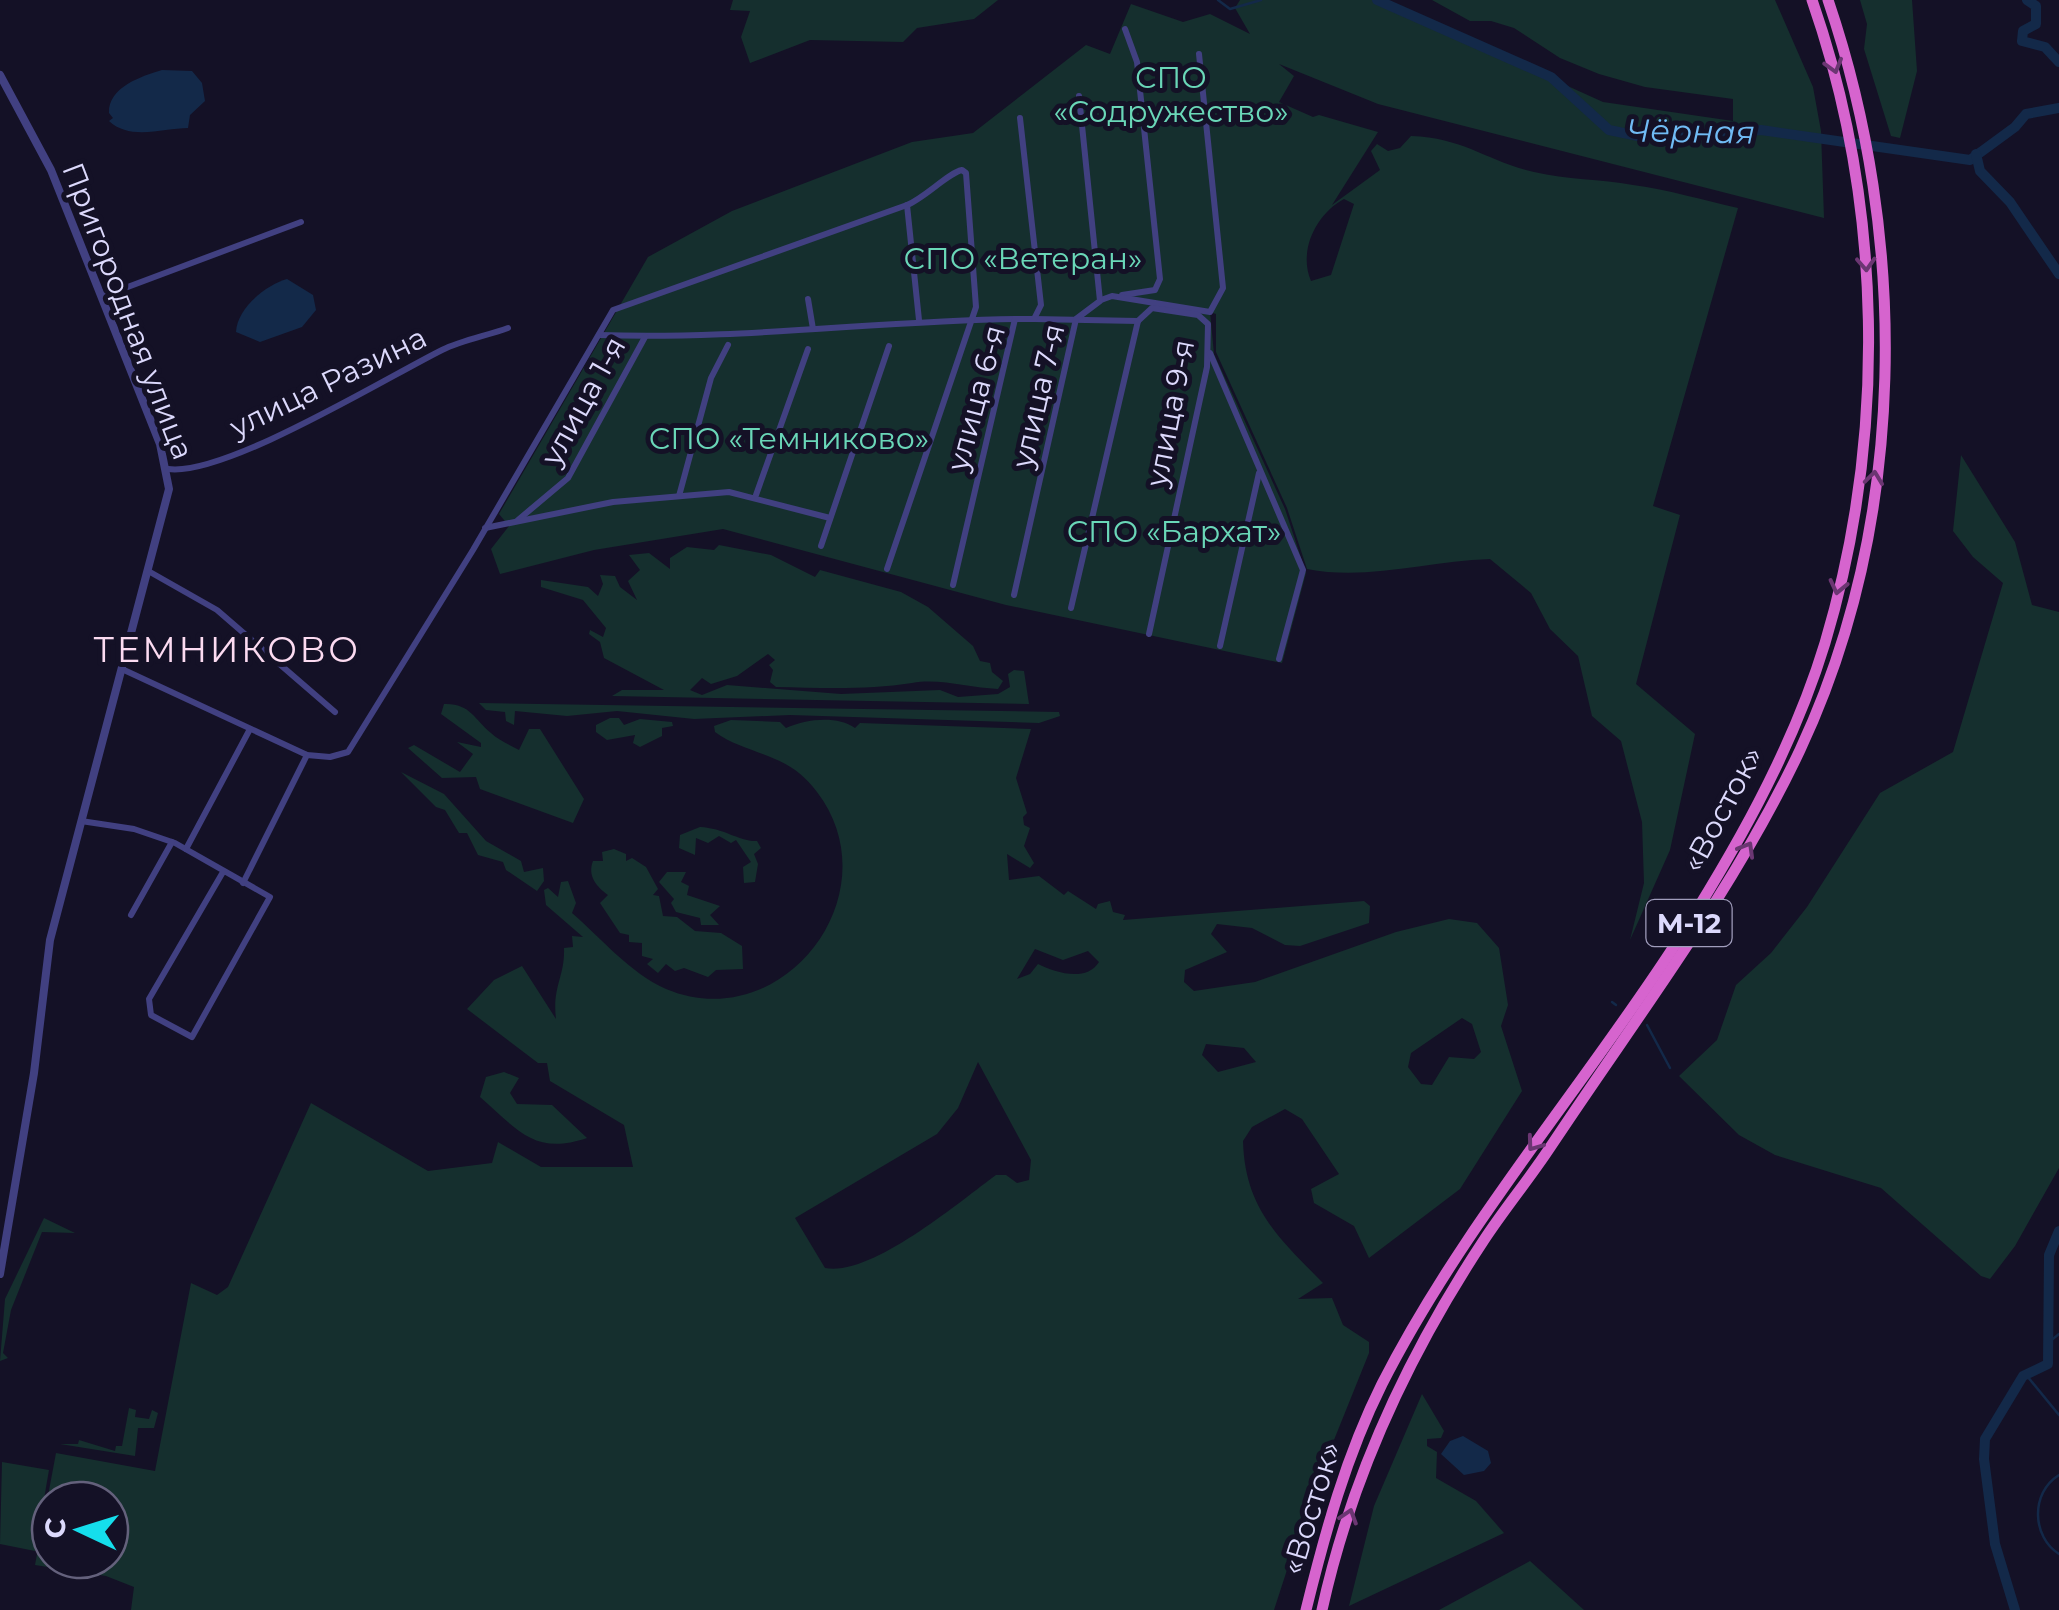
<svg xmlns="http://www.w3.org/2000/svg" width="2059" height="1610" font-family="Montserrat,sans-serif">
<style>
.green{fill:#152f2e;fill-rule:evenodd}
.water{fill:#132949}
.lines{fill:none;stroke-linecap:round;stroke-linejoin:round}
.stream{stroke:#132949;stroke-width:2.5}
.river{stroke:#132949;stroke-width:10}
.minor{stroke:#414081;stroke-width:6}
.tertiary{stroke:#414081;stroke-width:8}
.trunk{stroke:#d664ce;stroke-width:11}
.oneway{stroke:#6b3672}
.labels{text-anchor:middle;dominant-baseline:central;stroke-width:10;stroke-linejoin:round;paint-order:stroke}
.shield{fill:#141126;stroke:#a09dbc;stroke-width:2.5}
.shield-label{font-size:28px;font-weight:bold;fill:#dcd9fc}
.park-label{font-size:30px;fill:#6ad7b8;stroke:#141126}
.street-label{font-size:30px;fill:#dcd9fc;stroke:#141126}
.water-label{font-size:32px;font-style:italic;fill:#70bbf4;stroke:#141126}
.quarter-label{font-size:35px;letter-spacing:2.5px;fill:#fcdbf1;stroke:#141126}
</style>
<rect width="100%" height="100%" fill="#141126"/>
<g class="green">
<path d="M733 0H998L974 19 917 28 903 42 810 40 750 63 741 37 750 11 730 10Z"/>
<path d="M1240 0H1378L1603 102 1733 121V99L1645 87 1599 74 1560 58 1514 28 1491 21H1470L1432 0H1775L1813 87 1821 131 1824 218 1378 104 1279 64 1294 76 1279 102 1313 117 1319 115 1378 132 1332 205 1380 170 1371 151 1377 144 1388 151 1400 148 1411 136C1465 138 1486 161 1534 172 1567 180 1600 179 1633 185 1669 190 1703 200 1738 208L1653 506 1680 515 1636 684 1695 734 1670 850 1630 940 1644 883 1642 822 1621 741 1592 716 1578 656 1550 629 1531 593 1490 559C1428 561 1367 581 1307 569L1287 508 1216 352V314L1210 312 1214 354 1285 509 1306 573 1282 663 1006 605 723 529 594 550 500 574 491 549 509 526 499 514 648 257 732 211 912 142 973 133 1086 45 1110 54 1131 4 1183 22 1210 14 1250 34 1235 8ZM1344 199 1354 204 1331 275 1311 281C1298 251 1316 214 1344 199Z"/>
<path d="M1860 0H1912L1917 71 1900 138 1891 136 1864 49 1867 24Z"/>
<path d="M1961 455 2015 542 2032 605 2059 612V1168L2015 1246 1990 1279 1981 1276 1881 1188 1775 1155 1739 1135 1679 1076 1717 1040 1736 985 1771 953 1807 907 1880 793 1953 752 2003 583 1973 557 1953 531Z"/>
<path d="M719 545 771 555 815 577 820 570 901 592 928 607 973 646 980 661 990 663 992 672 1003 681 998 689C970 688 940 678 912 683 868 690 823 688 776 687L770 682 773 670 769 665 775 660 768 654 737 676 711 684 702 678 690 690 702 695 727 685 841 694 940 690 958 697 998 694 1010 687 1008 674 1014 670 1024 671 1029 704 612 696 622 690H664L604 658 600 642 589 634 590 630 603 637 606 628 583 600 541 587V580L588 587 598 596 603 584 600 575 615 576 620 587 637 600 628 581 640 570 629 555 649 553 670 569V558L687 547 714 550Z"/>
<path d="M479 703 1059 712 1060 716 1039 723 790 715 694 719 617 711 567 716 515 711 514 725 506 721 505 712 486 710Z"/>
<path d="M444 704C470 703 474 719 491 733 498 740 510 745 519 750L529 729H540L584 799 573 823 480 789 476 777 442 778 408 748 414 745 460 772 473 754 457 742 481 747V743L441 714Z"/>
<path d="M610 718H619L624 725 640 719 672 722 673 726 662 728V736L640 747 633 743 635 735 607 740 596 732V725Z"/>
<path d="M731 720 780 722 786 728C806 719 837 715 855 728L860 723 1031 729 1016 778 1027 813 1023 817 1024 825 1030 828 1024 846 1034 863 1030 868 1007 854 1009 880 1039 876 1064 895 1068 891 1096 909 1098 904 1110 901 1113 912 1125 915 1123 920 1364 901 1370 906 1369 923 1300 946 1285 945 1252 928 1217 924 1211 934 1227 952 1185 970 1184 982 1194 991 1255 982 1396 932 1449 919 1477 923 1499 948 1508 1005 1501 1026 1522 1091 1460 1189 1369 1258 1354 1226 1314 1203 1311 1189 1339 1174 1302 1119 1285 1109 1252 1127 1243 1141C1245 1209 1279 1238 1323 1283L1298 1299 1332 1298 1343 1325 1369 1342V1353L1309 1502 1274 1610H131L134 1587 106 1576 35 1565 56 1453 155 1471 191 1283 217 1295 228 1287 311 1103 428 1171 492 1163 498 1142 541 1167H633L624 1125 550 1081 547 1063H538L467 1009 494 980 522 966 556 1019C552 986 565 977 564 948L573 947 572 936 583 937 546 905 544 890 548 888 558 897 561 882 568 881 576 903 572 913C601 938 630 973 666 989 783 1038 894 893 817 792 787 751 748 756 715 732L714 726ZM1035 949 1063 960 1088 951 1099 962C1086 983 1054 972 1038 964L1030 974 1017 979ZM1462 1018 1472 1024 1481 1052 1474 1059 1449 1057 1432 1085 1421 1084 1408 1067 1411 1053ZM1206 1044 1244 1048 1256 1062 1218 1072 1202 1055ZM978 1062 1031 1160 1029 1180 1017 1183 1006 1175H996C959 1202 871 1277 825 1268L795 1218 937 1134 958 1108ZM50 1500H110V1560H50Z"/>
<path d="M401 772 444 794 486 841 521 861 524 872 543 868 544 881 537 891 506 870 503 862 478 855 467 833H459L445 810 436 807Z"/>
<path d="M700 827C724 828 740 842 757 841L761 848 754 854 758 864 755 882 744 883 743 867 751 862 736 840 731 843 719 836 708 843 696 838 695 855 679 848 680 835Z"/>
<path d="M614 849 626 854V861L632 858 646 867 658 889 653 895 659 896 663 916 677 917 695 931 721 933 742 946 743 969 716 970 708 977 684 968 675 971 666 964 658 973 647 964 653 959 642 956V943L629 942V935L620 933 600 903 608 895C597 887 587 876 593 861H603L602 852Z"/>
<path d="M667 872H686L681 882 689 886 687 895 720 906 710 915 719 925H701L700 918 676 912 671 903 674 899 659 882Z"/>
<path d="M504 1072 519 1078 510 1093 517 1104 552 1105 587 1138C534 1156 517 1129 480 1097L486 1077Z"/>
<path d="M44 1218 75 1233 42 1232 11 1310 3 1353 8 1358 0 1361 5 1299Z"/>
<path d="M1422 1394 1444 1431 1441 1438 1427 1439V1446L1437 1452 1436 1478 1476 1501 1504 1533 1349 1606 1374 1506Z"/>
<path d="M129 1408 136 1410 135 1417 149 1419 152 1410 158 1413 154 1428H138L135 1456 60 1444H78L79 1440 115 1451 116 1446H122Z"/>
<path d="M2 1462 49 1470 35 1551 0 1544Z"/>
<path d="M1530 1561 1584 1610H1439Z"/>
</g>
<g class="water">
<path d="M162 70 192 71 202 83 205 101 190 115 188 128C164 128 130 141 109 121L113 118 109 113C108 87 142 76 162 70Z"/>
<path d="M287 279 313 295 316 310 302 327 260 342 236 332C237 308 266 285 287 279Z"/>
<path d="M1463 1436 1488 1451 1491 1463 1484 1471 1464 1475 1441 1454 1450 1441Z"/>
</g>
<g class="lines">
<g class="stream">
<path d="M1218 0 1230 9 1261 0"/>
<path d="M1612 1002 1616 1005"/>
<path d="M1647 1025 1670 1068"/>
<path d="M2048 1343 2059 1334"/>
<path d="M2027 1376 2059 1415"/>
<path d="M2059 1475C2030 1493 2032 1537 2059 1554"/>
</g>
<g class="river">
<path d="M1377 0 1551 77 1609 130 1638 136 1761 130 1970 160 2015 127 2026 114 2059 108"/>
<path d="M2027 0 2036 6V24L2023 31 2022 41 2045 47 2059 62"/>
<path d="M1976 154 1980 171 2010 202 2059 274"/>
<path d="M2015 1610 1995 1544 1984 1459 1985 1439 2023 1376 2048 1364 2049 1255 2059 1231"/>
</g>
<g class="minor">
<path d="M907 205 919 320"/>
<path d="M1122 295 1155 290 1160 279 1137 62 1125 29"/>
<path d="M101 297 301 222"/>
<path d="M808 299 813 329"/>
<path d="M1101 300 1112 296 1210 312 1223 288 1199 54"/>
<path d="M1034 319 1138 321 1152 308 1198 315 1208 324 1207 367 1149 634"/>
<path d="M599 335C738 340 876 321 1015 319"/>
<path d="M1210 353 1303 570 1279 659"/>
<path d="M168 469C224 477 384 379 442 350 462 340 486 336 508 328"/>
<path d="M756 495 808 349"/>
<path d="M679 496 711 378 728 345"/>
<path d="M518 520 568 478 645 337"/>
<path d="M485 528 613 502 729 492 830 518"/>
<path d="M821 546 889 346"/>
<path d="M150 572 217 610 335 712"/>
<path d="M953 585 1015 319H1034L1041 305 1020 118"/>
<path d="M1014 595 1076 319 1100 301 1079 96"/>
<path d="M1071 608 1138 321"/>
<path d="M1220 646 1259 473"/>
<path d="M124 670 307 755 330 757 348 752 473 550 613 310 907 205C926 197 948 173 962 170L966 173 976 307 887 569"/>
<path d="M81 821 134 829 175 843 270 897 192 1037 151 1015 149 999 223 872"/>
<path d="M186 849 250 729"/>
<path d="M243 883 307 755"/>
<path d="M131 915 172 842"/>
</g>
<path class="tertiary" d="M0 75 51 170 160 444 169 489 50 940 34 1073 0 1274"/>
<g class="trunk">
<path d="M1306 1610C1325 1533 1346 1456 1382 1384 1461 1229 1576 1096 1671 951 1732 856 1792 752 1825 643 1887 436 1883 204 1812 0"/>
<path d="M1322 1610C1351 1478 1410 1352 1484 1240 1505 1208 1530 1178 1551 1146 1637 1016 1733 892 1800 750 1908 519 1909 238 1828 0"/>
</g>
</g>
<defs><path id="oneway-chevron" d="M-2-3.5L2.5 0L-2 3.5" fill="none" stroke-width="1.6" stroke-linecap="round" stroke-linejoin="round" transform="scale(2.5)"/></defs>
<g class="oneway">
<use href="#oneway-chevron" transform="translate(1834 66) rotate(74)"/>
<use href="#oneway-chevron" transform="translate(1866 264) rotate(87)"/>
<use href="#oneway-chevron" transform="translate(1874 478) rotate(-83)"/>
<use href="#oneway-chevron" transform="translate(1838 587) rotate(103)"/>
<use href="#oneway-chevron" transform="translate(1747 849) rotate(-60)"/>
<use href="#oneway-chevron" transform="translate(1534 1144) rotate(126)"/>
<use href="#oneway-chevron" transform="translate(1349 1516) rotate(-72)"/>
</g>
<g class="labels">
<rect class="shield" x="1646.5" y="900" width="85" height="46" rx="8"/>
<g class="shield-label">
<text x="1689" y="923">М-12</text>
</g>
<g class="park-label">
<text x="1171" y="77">СПО<tspan x="1171" dy="34">«Содружество»</tspan></text>
<text x="1023" y="258">СПО «Ветеран»</text>
<text x="789" y="438">СПО «Темниково»</text>
<text x="1174" y="531">СПО «Бархат»</text>
</g>
<g class="street-label">
<text transform="translate(128 311) rotate(69)">Пригородная улица</text>
<text transform="translate(328 382) rotate(-26)">улица Разина</text>
<text transform="translate(1038 396) rotate(-77)">улица 7-я</text>
<text transform="translate(976 398) rotate(-75)">улица 6-я</text>
<text transform="translate(583 401) rotate(-61)">улица 1-я</text>
<text transform="translate(1170 413) rotate(-79)">улица 9-я</text>
<text transform="translate(1722 809) rotate(-62)">«Восток»</text>
<text transform="translate(1311 1508) rotate(-73)">«Восток»</text>
</g>
<g class="water-label">
<text transform="translate(1691 131) rotate(1)">Чёрная</text>
</g>
<g class="quarter-label">
<text x="227" y="649">ТЕМНИКОВО</text>
</g>
</g>
<g transform="translate(80 1530) rotate(274)"><circle r="48" fill="#141126" stroke="#64617c" stroke-width="2.5"/>
<path d="M0-8L18 38L0 25L-18 38Z" fill="#15deec"/>
<text y="-15" font-size="28" font-weight="bold" text-anchor="middle" fill="#dcd9fc">С</text>
</g>
</svg>
